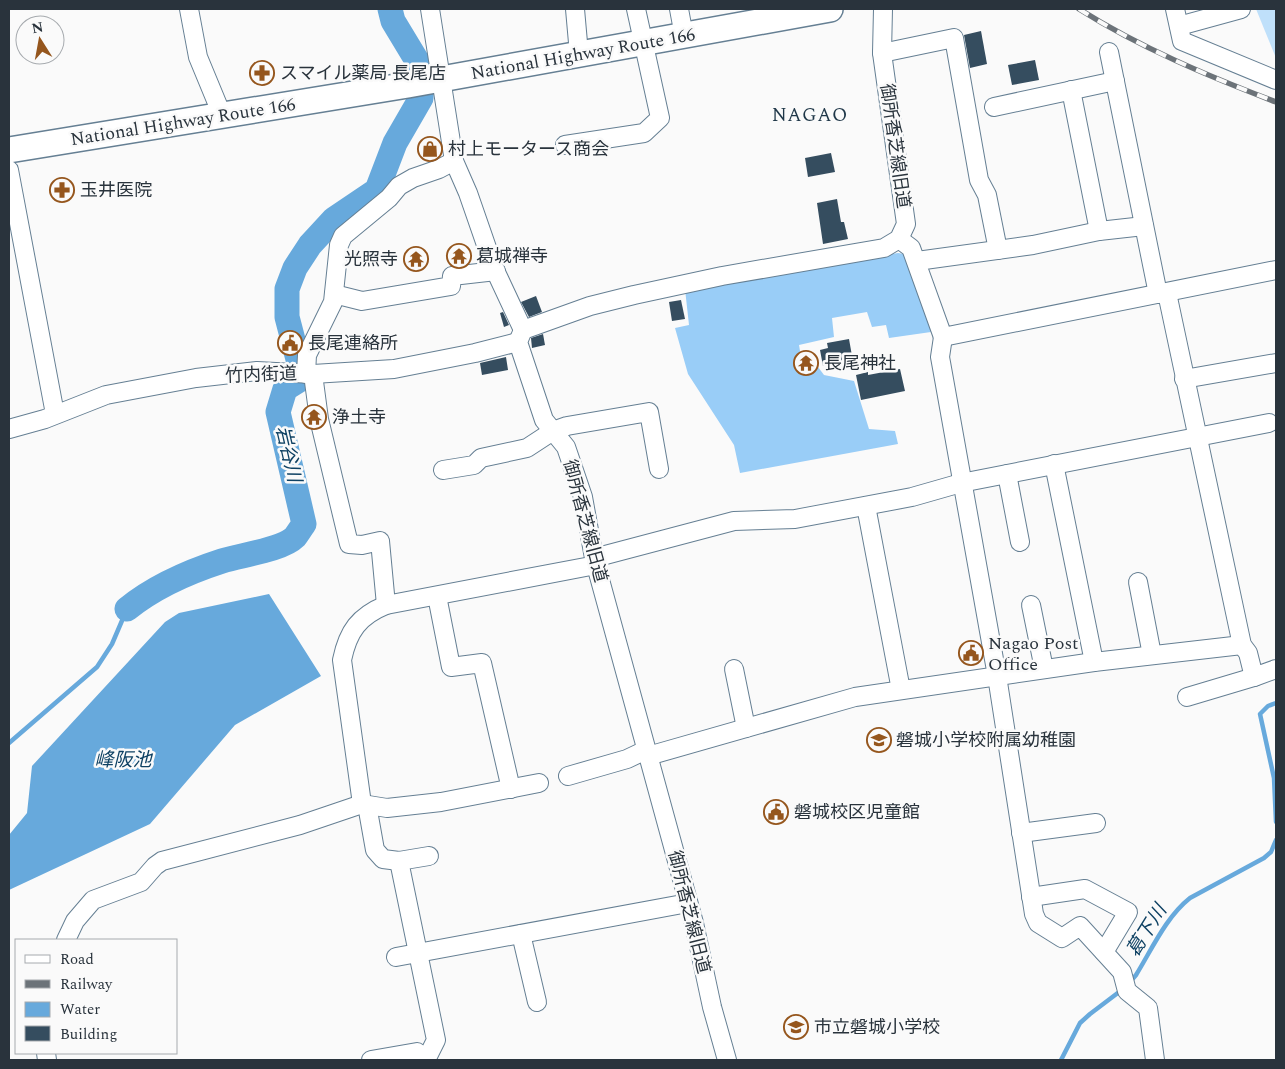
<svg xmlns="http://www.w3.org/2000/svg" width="1285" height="1069" font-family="Spectral,'Noto Sans JP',serif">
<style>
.green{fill:#bfe0fa}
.forest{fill:#99cdf7}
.water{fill:#67a9dc}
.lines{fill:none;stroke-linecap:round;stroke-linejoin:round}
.stream{stroke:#67a9dc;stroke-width:4.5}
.river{stroke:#67a9dc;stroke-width:25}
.building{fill:#354d5f}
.minor-casing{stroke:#657f93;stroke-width:20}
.highway-casing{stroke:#657f93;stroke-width:28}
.minor{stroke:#fff;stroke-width:18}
.highway{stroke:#fff;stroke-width:25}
.rail-casing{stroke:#6c7379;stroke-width:5.5}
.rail{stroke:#fafafa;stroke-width:4;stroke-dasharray:11;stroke-linecap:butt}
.labels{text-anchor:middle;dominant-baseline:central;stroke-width:5;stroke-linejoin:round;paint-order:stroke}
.street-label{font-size:18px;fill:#29333c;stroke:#fafafa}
.poi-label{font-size:18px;fill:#29333c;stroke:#fafafa;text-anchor:start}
.neighbourhood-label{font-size:19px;letter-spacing:1px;fill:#1f3748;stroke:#fafafa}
.water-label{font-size:19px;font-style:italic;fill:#0e4163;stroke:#fafafa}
</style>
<rect width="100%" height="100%" fill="#fafafa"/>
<path class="green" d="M1256 9H1276V58Z"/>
<path class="forest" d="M898 253 909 255 931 332 889 338 886 325 872 327 867 312 832 318 834 337 799 345 803 369 818 367 824 375 854 381 869 429 895 431 898 444 740 473 734 445 688 374 675 328 689 325 685 289Z"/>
<path class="water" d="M269 594 321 676 235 725 150 824 9 890V835L27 813 32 766 165 622 179 613Z"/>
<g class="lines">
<g class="stream">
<path d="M1276 703 1268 706 1260 714 1274 778 1276 822"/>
<path d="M9 743 97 667 112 644 127 609"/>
<path d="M1130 982 1136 975C1152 949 1166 917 1190 898L1264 858 1271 852 1276 840"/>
<path d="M1061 1060 1080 1023 1090 1014 1123 989"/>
</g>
<path class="river" d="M127 609C154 587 188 572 222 561 241 555 282 550 295 537 298 533 301 528 304 524L278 412 285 389 301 379 299 363 287 317V289L295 268 310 245 334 219 377 190 395 143 421 98 422 69 393 21 390 9"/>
</g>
<g class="building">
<path d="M981 31 987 64 970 68 964 35Z"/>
<path d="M1035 60 1039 80 1012 85 1008 65Z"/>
<path d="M831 153 835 172 808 177 805 158Z"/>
<path d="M837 199 841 222H844L848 239 823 244 817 203Z"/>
<path d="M536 296 542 312 529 317 521 302Z"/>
<path d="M681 300 685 319 672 321 669 302Z"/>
<path d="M503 312 509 325 504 327 500 313Z"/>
<path d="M543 334 545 345 532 348 531 338Z"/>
<path d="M849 339 854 367 833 371 831 364 823 366 820 350 828 348 827 343Z"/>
<path d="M506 357 508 370 482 375 480 363Z"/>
<path d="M900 369 905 391 861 400 856 375 868 372V375Z"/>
</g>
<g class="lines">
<defs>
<g id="minor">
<path d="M189 9 198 57 222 115"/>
<path d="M430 9 454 161 468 193 494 268 523 330"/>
<path d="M575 9 579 54"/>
<path d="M679 9 684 36"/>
<path d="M1175 9 1182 41 1276 80"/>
<path d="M1179 26 1241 9"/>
<path d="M1109 52 1158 294"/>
<path d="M882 53 954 38 979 180 987 195 998 250"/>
<path d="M1071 90 1099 231"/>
<path d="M994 107 1115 81"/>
<path d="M565 145 644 133 660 118 636 9"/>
<path d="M9 170 55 414"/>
<path d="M899 239 911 248 943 337 1276 270"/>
<path d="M917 261 1033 245 1099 231 1144 226"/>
<path d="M1167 293 1242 645 1248 653 1254 677 1276 669"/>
<path d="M334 294 362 301 451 286 452 276 496 271"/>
<path d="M943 337 940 357 942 368 997 676 1034 914 1038 923 1062 938 1080 926 1122 972 1127 991 1148 1008 1155 1060"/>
<path d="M306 374 307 355 333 302 339 245 343 236 389 198 399 186 413 178 439 169 454 161"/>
<path d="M313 374 319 419 349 544 362 545 380 541 386 605"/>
<path d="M1184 379 1276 363"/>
<path d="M9 429 45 419 106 395 196 378 257 371 313 374 394 369 475 353 518 342"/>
<path d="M1054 464 1094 662"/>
<path d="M443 470 474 465 481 458 527 448 553 431 567 426 649 412 659 469"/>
<path d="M1007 474 1020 542"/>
<path d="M866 506 901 690"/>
<path d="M594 558 734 521 795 519 912 497 961 483 1269 423"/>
<path d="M1138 582 1152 655"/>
<path d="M437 596 451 667 482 663 511 789"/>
<path d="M1031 605 1044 669"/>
<path d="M734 669 746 728"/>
<path d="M1187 697 1254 677"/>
<path d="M648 756 855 697 1094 662 1242 645"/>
<path d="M568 776 627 759 646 750"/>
<path d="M362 804 387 808 441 802 539 783"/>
<path d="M367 805 375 850 383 859 399 861 429 856"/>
<path d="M1021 833 1096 823"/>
<path d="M399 861 436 1040 426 1060"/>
<path d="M1031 897 1085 889 1128 912 1104 952"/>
<path d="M521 934 537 1002"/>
<path d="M66 940 75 921 93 900 141 882 155 866 162 861 300 825 362 804 342 660C348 631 359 616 386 605L596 565"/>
<path d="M396 957 688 903"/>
<path d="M46 1053 47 1060"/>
<path d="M371 1060 417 1052 426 1060"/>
<path d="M727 1060 712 1007 694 923 594 558 583 497 566 447 544 420 518 342 523 330 590 306 634 295 722 276 884 248 899 239 906 224 882 53 883 9"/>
</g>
<path id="highway" d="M9 150 408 85 830 9"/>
</defs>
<use href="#minor" class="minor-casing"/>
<use href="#highway" class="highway-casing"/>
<use href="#minor" class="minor"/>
<use href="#highway" class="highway"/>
<defs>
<path id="rail" d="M1079 9C1141 48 1208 76 1276 102"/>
</defs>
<use href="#rail" class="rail-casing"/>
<use href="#rail" class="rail"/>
</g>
<defs>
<symbol id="pharmacy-ring" viewBox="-11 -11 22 22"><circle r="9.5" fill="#fafafa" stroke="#95561d" stroke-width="1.5"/><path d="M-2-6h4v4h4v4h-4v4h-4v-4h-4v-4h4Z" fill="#95561d"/></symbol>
<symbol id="shop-ring" viewBox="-11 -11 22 22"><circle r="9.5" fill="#fafafa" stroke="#95561d" stroke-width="1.5"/><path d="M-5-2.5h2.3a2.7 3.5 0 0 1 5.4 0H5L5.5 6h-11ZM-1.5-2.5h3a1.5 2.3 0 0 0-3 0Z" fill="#95561d"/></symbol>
<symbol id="temple-ring" viewBox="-11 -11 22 22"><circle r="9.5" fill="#fafafa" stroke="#95561d" stroke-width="1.5"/><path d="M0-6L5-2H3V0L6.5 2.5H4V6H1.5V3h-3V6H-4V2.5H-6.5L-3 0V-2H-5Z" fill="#95561d"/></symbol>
<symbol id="civic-ring" viewBox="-11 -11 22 22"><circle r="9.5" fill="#fafafa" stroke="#95561d" stroke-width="1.5"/><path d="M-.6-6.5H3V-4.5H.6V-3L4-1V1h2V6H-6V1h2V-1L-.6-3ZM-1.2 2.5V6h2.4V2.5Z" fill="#95561d"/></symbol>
<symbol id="school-ring" viewBox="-11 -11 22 22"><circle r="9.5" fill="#fafafa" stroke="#95561d" stroke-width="1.5"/><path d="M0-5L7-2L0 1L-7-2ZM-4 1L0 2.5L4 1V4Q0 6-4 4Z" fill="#95561d"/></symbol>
</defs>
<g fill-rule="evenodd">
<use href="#pharmacy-ring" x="248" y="59" width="28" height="28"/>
<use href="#shop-ring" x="416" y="135" width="28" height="28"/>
<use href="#pharmacy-ring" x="48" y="176" width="28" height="28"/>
<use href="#temple-ring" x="445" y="242" width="28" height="28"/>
<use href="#temple-ring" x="402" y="245" width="28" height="28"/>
<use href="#civic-ring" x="276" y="329" width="28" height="28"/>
<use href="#temple-ring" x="792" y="349" width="28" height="28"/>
<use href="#temple-ring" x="300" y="403" width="28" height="28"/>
<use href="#civic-ring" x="957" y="639" width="28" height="28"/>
<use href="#school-ring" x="865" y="726" width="28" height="28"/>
<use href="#civic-ring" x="762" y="798" width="28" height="28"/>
<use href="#school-ring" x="782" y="1013" width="28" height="28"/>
</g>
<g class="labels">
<g class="street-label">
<text transform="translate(583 54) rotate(-10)">National Highway Route 166</text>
<text transform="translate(183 122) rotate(-9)">National Highway Route 166</text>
<text transform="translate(895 146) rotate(82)">御所香芝線旧道</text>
<text transform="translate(261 375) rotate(-2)">竹内街道</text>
<text transform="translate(585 521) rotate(75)">御所香芝線旧道</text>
<text transform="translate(689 912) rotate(76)">御所香芝線旧道</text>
</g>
<g class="poi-label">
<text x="280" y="73">スマイル薬局 長尾店</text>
<text x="448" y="149">村上モータース商会</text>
<text x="80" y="190">玉井医院</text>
<text x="476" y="256">葛城禅寺</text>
<text x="398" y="259" text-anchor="end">光照寺</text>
<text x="308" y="343">長尾連絡所</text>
<text x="824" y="363">長尾神社</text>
<text x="332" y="417">浄土寺</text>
<text x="988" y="643">Nagao Post<tspan x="988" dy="21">Office</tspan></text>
<text x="896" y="740">磐城小学校附属幼稚園</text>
<text x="794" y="812">磐城校区児童館</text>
<text x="814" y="1027">市立磐城小学校</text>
</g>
<g class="neighbourhood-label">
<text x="810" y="115">NAGAO</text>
</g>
<g class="water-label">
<text transform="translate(288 454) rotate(77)">岩谷川</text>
<text x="123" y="760">峰阪池</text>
<text transform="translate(1147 931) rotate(-58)">葛下川</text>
</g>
</g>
<rect width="1285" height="1069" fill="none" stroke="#29333c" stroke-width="20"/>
<rect x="15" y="939" width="162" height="115" fill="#fafafa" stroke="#a6aaae"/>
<rect x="25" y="955" width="25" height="8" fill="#ffffff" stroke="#a6aaae"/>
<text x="60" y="964" font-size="15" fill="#29333c">Road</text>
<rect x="25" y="980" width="25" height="8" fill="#6c7379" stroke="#a6aaae"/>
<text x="60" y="989" font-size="15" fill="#29333c">Railway</text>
<rect x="25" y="1002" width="25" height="15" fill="#67a9dc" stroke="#a6aaae"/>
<text x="60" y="1014" font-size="15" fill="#29333c">Water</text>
<rect x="25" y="1026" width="25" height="15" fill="#354d5f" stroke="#a6aaae"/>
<text x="60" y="1039" font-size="15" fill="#29333c">Building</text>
<g transform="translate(40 40) rotate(349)"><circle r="24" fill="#fafafa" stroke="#a6aaae"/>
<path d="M0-4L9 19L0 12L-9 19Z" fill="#95561d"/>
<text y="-8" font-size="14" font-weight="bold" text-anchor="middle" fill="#29333c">N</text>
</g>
</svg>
